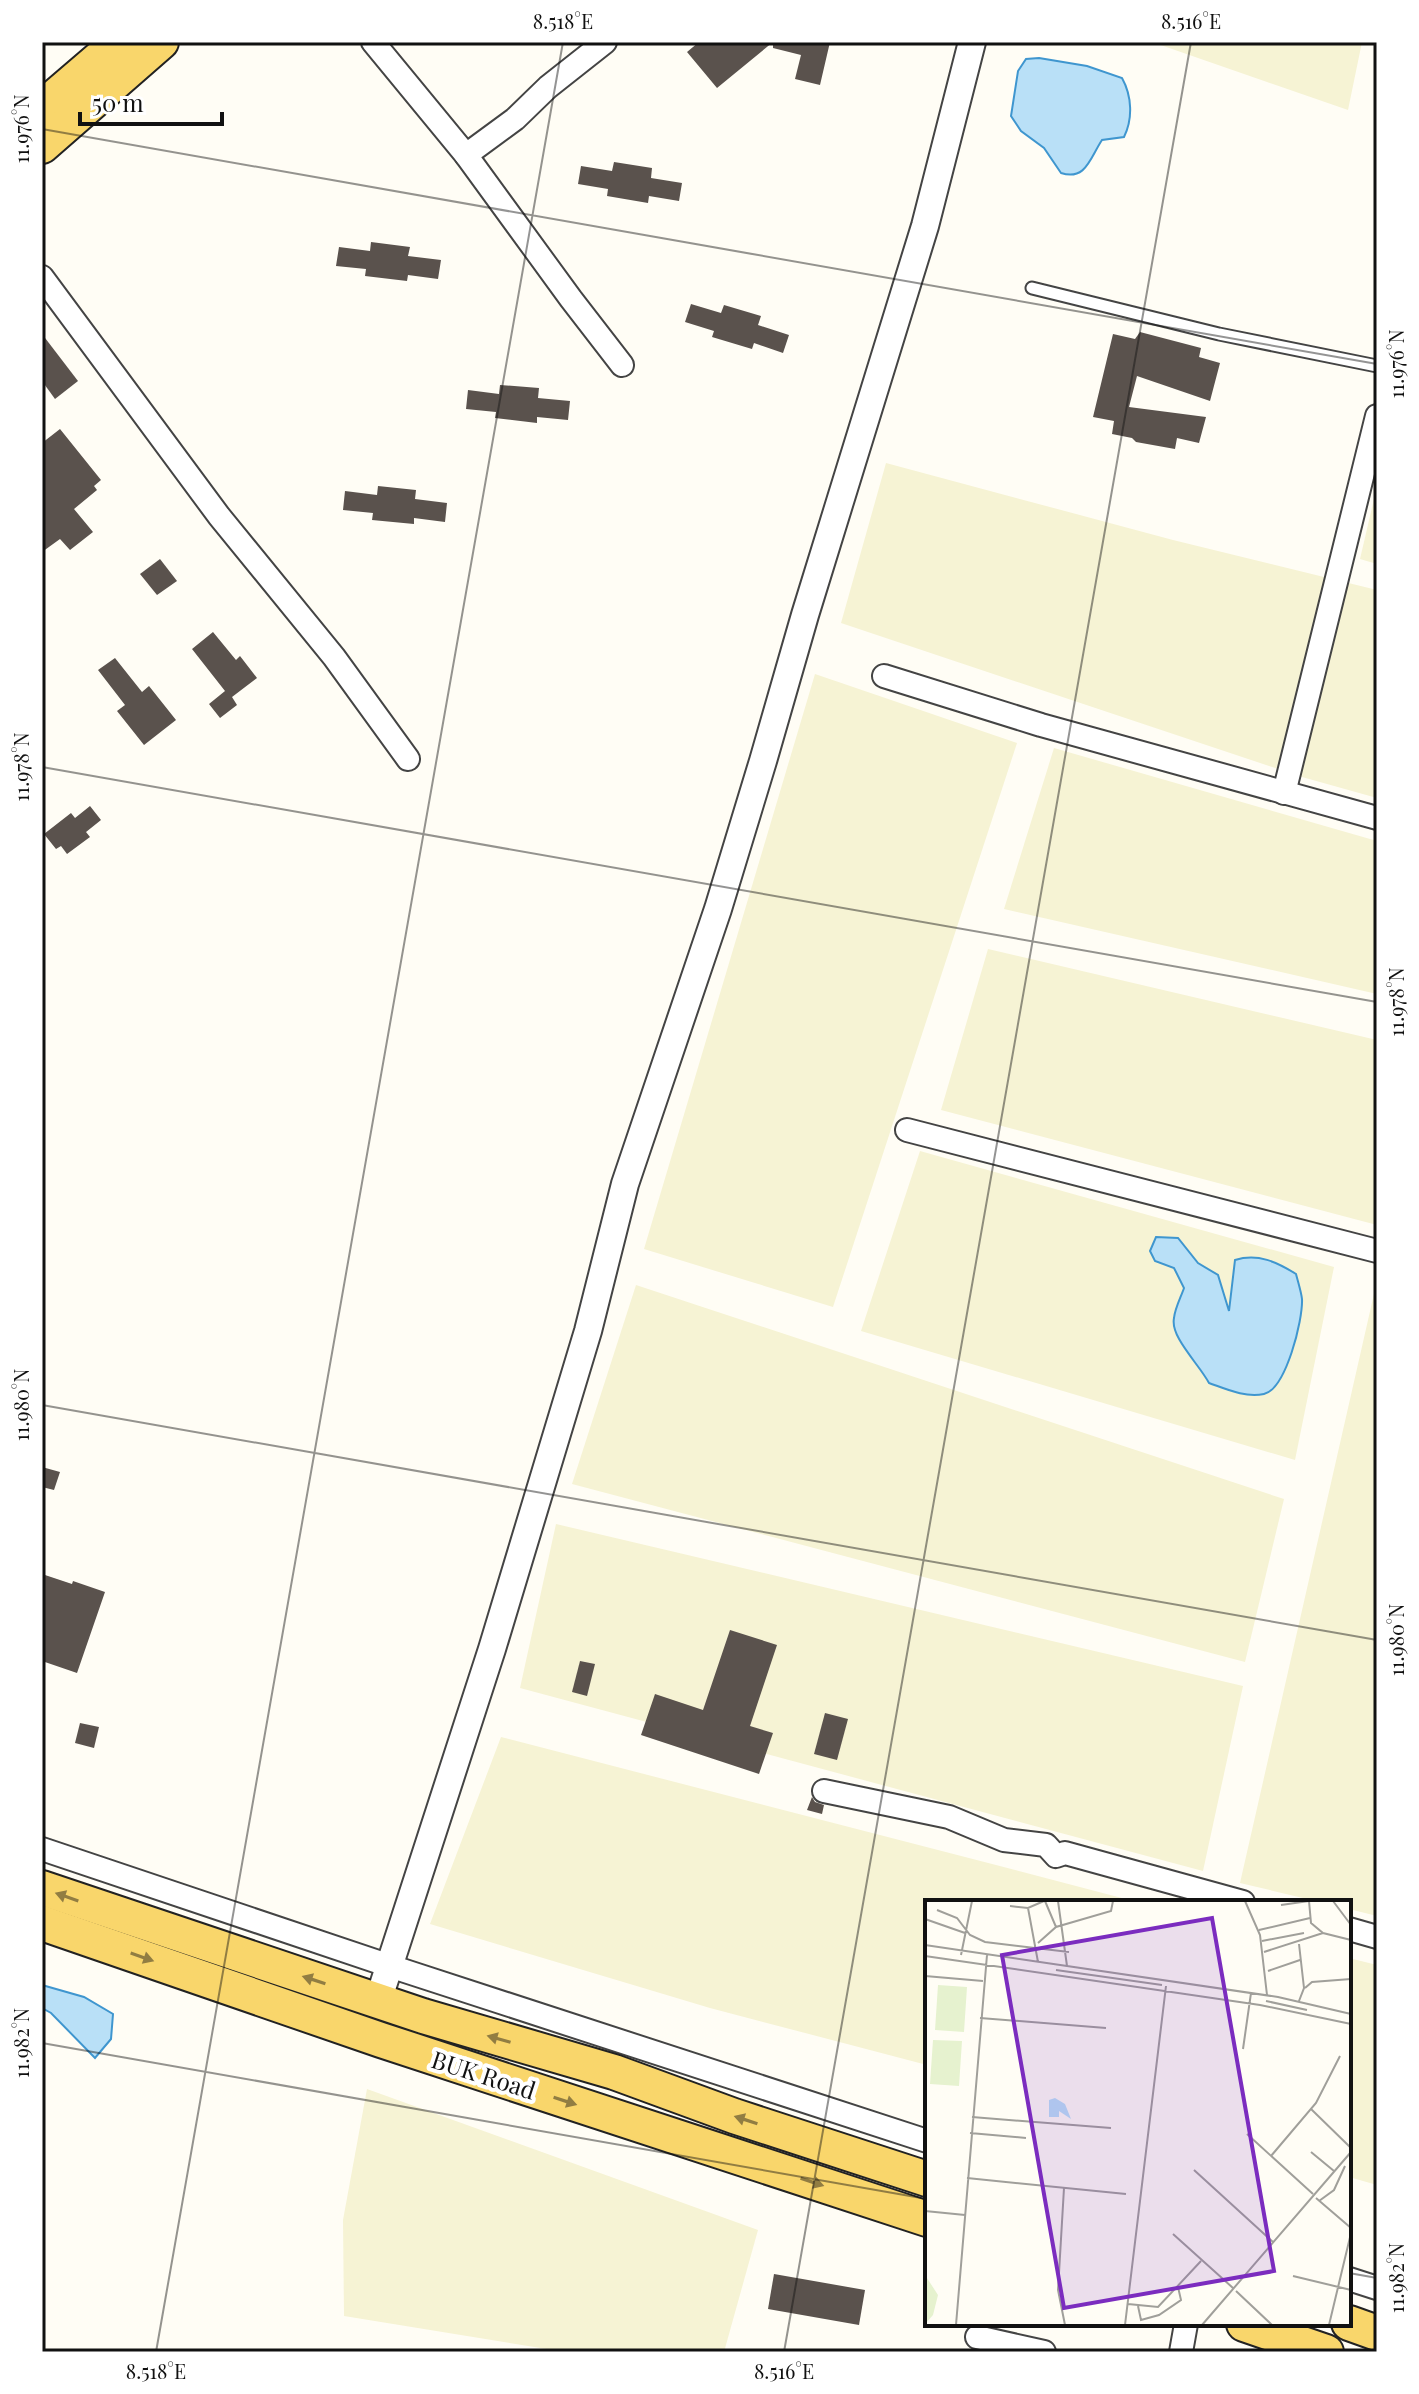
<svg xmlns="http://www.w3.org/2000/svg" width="1419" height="2394" font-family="'Playfair Display',serif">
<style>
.farmland{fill:#f6f3d4}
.water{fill:#b9e0f7;stroke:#3f96cf;stroke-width:2}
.building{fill:#5a524d}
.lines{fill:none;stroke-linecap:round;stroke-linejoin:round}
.service-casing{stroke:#444;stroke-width:15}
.minor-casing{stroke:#444;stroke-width:26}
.tertiary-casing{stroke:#444;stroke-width:30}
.primary-casing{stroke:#222;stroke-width:38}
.service{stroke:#fff;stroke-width:11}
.minor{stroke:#fff;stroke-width:22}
.tertiary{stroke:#fff;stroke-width:26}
.primary{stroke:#f9d66b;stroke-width:34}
.oneway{fill:#917d42}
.ticks{fill:none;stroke:#111;stroke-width:2;stroke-opacity:0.45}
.labels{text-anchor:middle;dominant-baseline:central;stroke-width:8;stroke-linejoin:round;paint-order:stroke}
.street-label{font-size:24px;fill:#111;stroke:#fff}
.inset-road{fill:none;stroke:#a09f9a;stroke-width:2}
.view{fill:#7b2cbf;fill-opacity:0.15;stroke:#7b2cbf;stroke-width:4}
.inset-edge{fill:none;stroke:#111;stroke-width:4}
.neatline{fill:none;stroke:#111;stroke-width:3}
.ticks-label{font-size:20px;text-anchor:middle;fill:#111}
</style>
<rect width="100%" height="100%" fill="#fffdf5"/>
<g class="farmland">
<path d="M1152 42H1362L1348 110Z"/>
<path d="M886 463 1173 540 1377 590V798L1302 777 841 623Z"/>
<path d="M1377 486V564L1360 559Z"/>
<path d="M815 674 1017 743 833 1307 644 1249Z"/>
<path d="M1054 748 1377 841V994L1004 909Z"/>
<path d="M988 949 1377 1040V1225L941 1110Z"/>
<path d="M920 1151 1334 1267 1295 1460 861 1331Z"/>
<path d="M636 1285 1284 1499 1245 1662 572 1484Z"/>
<path d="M1376 1285H1377V1916L1349 1909V1902H1320L1240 1883Z"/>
<path d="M556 1524 1243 1686 1203 1871 520 1688Z"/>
<path d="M501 1737 996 1865 1137 1902H927V2065L710 2008 430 1924Z"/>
<path d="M1349 1958 1377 1965V2185L1349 2177Z"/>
<path d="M367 2089 758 2230 724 2352H565L344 2316 343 2220Z"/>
</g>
<g class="water">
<path d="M1039 58 1087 66 1122 78C1132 96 1133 119 1124 137L1102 140C1090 158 1086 181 1061 173L1044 148 1021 131 1011 116 1018 71 1026 59Z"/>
<path d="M1156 1237 1178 1238 1198 1263 1218 1275 1229 1311 1235 1260C1258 1253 1277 1262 1296 1274 1298 1282 1301 1291 1302 1299 1303 1320 1286 1389 1264 1394 1245 1398 1226 1389 1209 1383 1199 1364 1170 1337 1174 1318 1175 1308 1181 1297 1184 1288L1174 1268 1155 1261 1150 1251Z"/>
<path d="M42 1985 84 1997 113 2014 111 2039 95 2058 51 2013 42 2008Z"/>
</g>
<g class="building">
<path d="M699 42H830L820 85 795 79 801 55 773 48V42L717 88 687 52Z"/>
<path d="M614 162 652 168 651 178 682 183 679 201 649 196 648 203 607 196 608 189 578 184 581 166 612 171Z"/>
<path d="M371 242 410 247 408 256 441 260 438 279 408 275 407 281 365 276 366 269 336 266 339 247 370 251Z"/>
<path d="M691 304 721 313 724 305 761 316 758 325 789 335 783 353 754 343 752 349 712 337 714 331 685 322Z"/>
<path d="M1140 332 1201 348 1199 357 1220 363 1210 401 1137 376 1129 407 1206 417 1199 443 1177 438 1175 449 1136 442 1132 438 1112 434 1114 421 1093 417 1113 334 1135 339Z"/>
<path d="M42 334 78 381 55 399 42 381Z"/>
<path d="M500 385 539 388 538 398 570 401 568 420 537 417V423L495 418 496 412 466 409 468 390 499 394Z"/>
<path d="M60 429 101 480 94 486 97 490 74 509 93 532 70 550 60 539 42 552V443Z"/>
<path d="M378 486 416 490 415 499 447 503 445 522 414 518V524L372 520 373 513 343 510 345 491 377 495Z"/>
<path d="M160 559 177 581 157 595 140 574Z"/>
<path d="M213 632 236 660 240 656 257 678 232 697 237 705 220 718 209 704 225 691 192 649Z"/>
<path d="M115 658 142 692 149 686 176 720 144 745 117 711 125 705 98 670Z"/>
<path d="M90 806 101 820 86 832 90 837 67 854 61 846 56 849 44 834 71 813 75 818Z"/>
<path d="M42 1467 60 1472 54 1490 42 1487Z"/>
<path d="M42 1574 72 1584 73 1581 105 1592 77 1673 42 1661Z"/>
<path d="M730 1630 777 1645 750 1726 773 1733 759 1774 641 1735 655 1694 703 1710Z"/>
<path d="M580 1661 595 1664 587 1696 572 1692Z"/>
<path d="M825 1713 848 1719 837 1760 814 1754Z"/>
<path d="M80 1723 99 1727 94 1748 75 1743Z"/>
<path d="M812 1797 815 1802 824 1805 822 1814 807 1810Z"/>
<path d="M774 2274 865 2290 859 2325 768 2309Z"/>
</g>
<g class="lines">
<defs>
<path id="service" d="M1032 288 1219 334 1377 366"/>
<g id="minor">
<path d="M373 42 466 155 571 299 622 365"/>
<path d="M466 155 515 119 548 87 605 42"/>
<path d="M42 277 219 516 334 657 408 759"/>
<path d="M884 676 1041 725 1377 818"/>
<path d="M1284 793 1377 416"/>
<path d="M907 1130 1377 1251"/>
<path d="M824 1791 949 1817 1004 1840 1046 1845 1056 1856 1065 1853 1243 1902"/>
<path d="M42 1849 405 1971 927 2141"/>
<path d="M1349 1929 1377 1937"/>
<path d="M1349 2279 1377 2288"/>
<path d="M977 2337 1044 2352"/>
<path d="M1181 2352 1186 2324"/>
</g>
<path id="tertiary" d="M378 2001 492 1649 588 1331 625 1184 718 909 763 761 805 615 925 226 972 42"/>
<g id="primary">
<path d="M42 108 119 42"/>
<path d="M42 146 161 42"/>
<path d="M42 1888 423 2016 614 2072 734 2116 927 2179"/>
<path d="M42 1923 381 2040 927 2219"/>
<path d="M1349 2323 1377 2333"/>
<path d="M1244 2324 1326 2352"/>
</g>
</defs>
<use href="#service" class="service-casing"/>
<use href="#minor" class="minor-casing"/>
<use href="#tertiary" class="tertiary-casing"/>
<use href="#primary" class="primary-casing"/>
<use href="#service" class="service"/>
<use href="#minor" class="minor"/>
<use href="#tertiary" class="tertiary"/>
<use href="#primary" class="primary"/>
</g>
<defs><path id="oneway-solid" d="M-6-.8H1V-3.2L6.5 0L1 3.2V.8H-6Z" transform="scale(2)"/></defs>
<g class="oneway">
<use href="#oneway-solid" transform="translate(67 1897) rotate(-161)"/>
<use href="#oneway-solid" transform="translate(142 1957) rotate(19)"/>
<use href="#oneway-solid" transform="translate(314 1980) rotate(-162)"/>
<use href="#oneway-solid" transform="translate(499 2039) rotate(-164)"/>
<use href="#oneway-solid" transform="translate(565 2101) rotate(18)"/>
<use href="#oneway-solid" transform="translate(746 2120) rotate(-162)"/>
<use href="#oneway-solid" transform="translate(812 2182) rotate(18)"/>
</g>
<path class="ticks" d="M42 129 1377 364M42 767 1377 1002M42 1405 1377 1640M42 2043 927 2199M1349 2273 1377 2278M156 2352 563 42M784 2352 1191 42"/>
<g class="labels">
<g class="street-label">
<text transform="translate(484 2074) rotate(18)">BUK Road</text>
</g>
</g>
<g transform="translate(925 1900)">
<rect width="426" height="426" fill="#fffdf5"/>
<path d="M13 85 42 87 39 132 10 130ZM8 140 37 141 34 186 5 184ZM0 375 13 395 8 415 0 424Z" fill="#e6f2cf"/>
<path d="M130 198 140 204 146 219 134 211V217H124V200Z" fill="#b9e0f7"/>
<path class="inset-road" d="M120 1 131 27M133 1 142 66M320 1 335 35 342 95M384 1 386 23 398 33 426 40M408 1 426 25M356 5 384 1M85 6 103 8 119 1M103 8 113 62M12 10 32 18 45 35 60 42 144 52M0 19 40 33M334 30 385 18M337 41 379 33M113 43 131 27 186 11 188 1M374 44 379 88 374 101M0 45 353 97 426 114M339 52 398 33M36 55 47 1M0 56 335 105 426 124M131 70 237 85M343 71 375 60M0 76 58 81M380 88 387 82 426 79M341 101 382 110M55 118 181 128M318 149 326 93M386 209 426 248M47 217 186 228M45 233 101 238M322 234 388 294M386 252 409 271M346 256 391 203 415 156M269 270 348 342M42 278 201 294M139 288 133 390 140 425M391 298 426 328M394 301 409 290 420 266M0 311 40 315M248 334 308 388M368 376 426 390M311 391 347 425M203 404 233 407 276 361M213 406 216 420 234 415 256 400 253 387M31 425 62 55M200 425 241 86M277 425 426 252M404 425 426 333"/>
<path class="view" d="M287 18 349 371 139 408 77 55Z"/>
<rect width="426" height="426" class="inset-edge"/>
</g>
<rect width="1419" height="2394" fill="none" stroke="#ffffff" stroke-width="88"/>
<path d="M80 112v12h142v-12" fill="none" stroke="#111111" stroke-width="4"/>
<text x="92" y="112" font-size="24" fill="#111111" stroke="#ffffff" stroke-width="6" paint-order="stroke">50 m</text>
<rect x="44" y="44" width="1331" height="2306" class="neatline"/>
<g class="ticks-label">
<text x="563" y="29">8.518°E</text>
<text x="1191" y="29">8.516°E</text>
<text transform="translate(22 129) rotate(-90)" y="7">11.976°N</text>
<text transform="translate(1397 364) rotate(-90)" y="7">11.976°N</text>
<text transform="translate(22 767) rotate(-90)" y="7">11.978°N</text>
<text transform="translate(1397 1002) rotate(-90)" y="7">11.978°N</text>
<text transform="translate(22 1405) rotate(-90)" y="7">11.980°N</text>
<text transform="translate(1397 1640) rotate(-90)" y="7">11.980°N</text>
<text transform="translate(22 2043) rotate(-90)" y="7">11.982°N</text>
<text transform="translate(1397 2278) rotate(-90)" y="7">11.982°N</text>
<text x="156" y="2379">8.518°E</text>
<text x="784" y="2379">8.516°E</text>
</g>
</svg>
